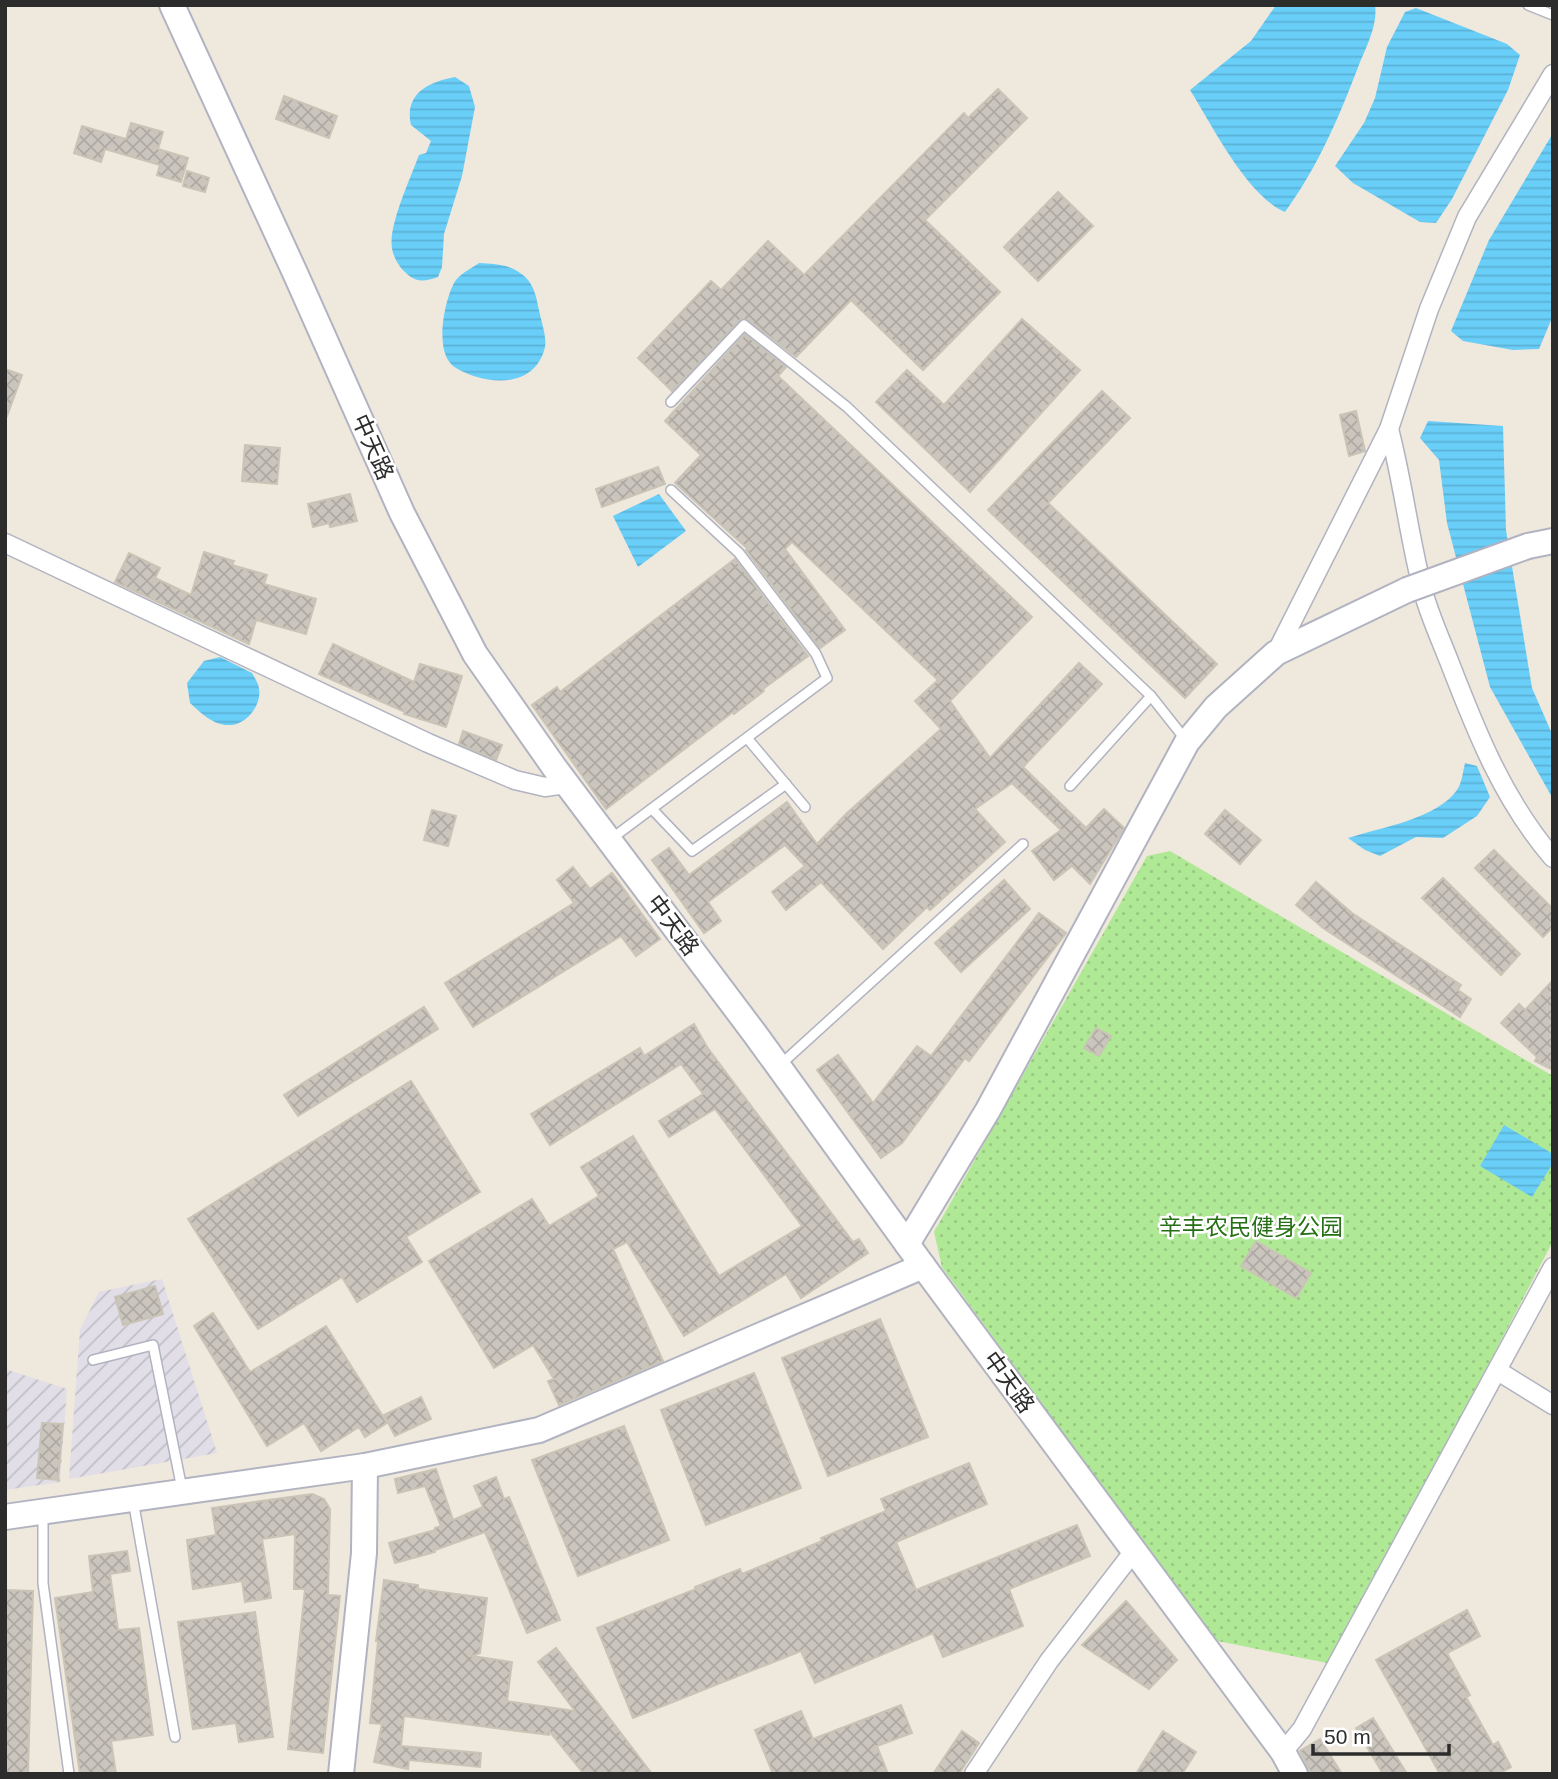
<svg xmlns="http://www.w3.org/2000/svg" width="1558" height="1779" font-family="Helvetica,'Noto Sans SC',sans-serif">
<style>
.industrial{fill:url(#industrial-furrows)}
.grass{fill:url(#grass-dots)}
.water{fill:url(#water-rules)}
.building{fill:url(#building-cross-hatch);stroke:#cac4b6;stroke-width:2}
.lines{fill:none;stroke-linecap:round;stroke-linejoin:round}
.lane-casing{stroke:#b1b3c1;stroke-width:12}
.street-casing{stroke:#b1b3c1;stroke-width:21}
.secondary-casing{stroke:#b1b3c1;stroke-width:28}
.lane{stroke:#fff;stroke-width:9}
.street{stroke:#fff;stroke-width:18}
.secondary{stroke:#fff;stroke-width:24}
.secondary-bridge-casing{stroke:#b1b3c1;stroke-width:28;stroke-linecap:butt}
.secondary-bridge{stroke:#fff;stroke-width:24}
.labels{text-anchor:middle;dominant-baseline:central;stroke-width:5;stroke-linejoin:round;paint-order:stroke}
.street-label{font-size:23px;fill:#2c2c2c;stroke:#fff}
.park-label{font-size:23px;fill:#257015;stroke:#fff}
</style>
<defs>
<pattern id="industrial-furrows" width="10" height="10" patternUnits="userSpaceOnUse" patternTransform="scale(1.75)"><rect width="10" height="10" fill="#e1dee7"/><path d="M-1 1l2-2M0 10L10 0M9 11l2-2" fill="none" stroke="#c1bfc6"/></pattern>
<pattern id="grass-dots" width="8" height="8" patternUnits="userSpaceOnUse" patternTransform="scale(1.75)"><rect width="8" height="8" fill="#b0e996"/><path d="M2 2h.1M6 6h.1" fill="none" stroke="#98c881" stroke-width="1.8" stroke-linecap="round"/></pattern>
<pattern id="water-rules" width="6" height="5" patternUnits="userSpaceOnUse" patternTransform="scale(1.75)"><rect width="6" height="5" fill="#69cef8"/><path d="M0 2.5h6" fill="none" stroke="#5bb1d5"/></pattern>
<pattern id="building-cross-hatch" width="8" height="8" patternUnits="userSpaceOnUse" patternTransform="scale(1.75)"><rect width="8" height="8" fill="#cac5bd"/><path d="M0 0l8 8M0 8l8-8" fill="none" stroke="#aea9a3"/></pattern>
</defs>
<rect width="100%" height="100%" fill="#efe8dd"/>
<g class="industrial">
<path d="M162 1279 217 1453 69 1479 80 1330 99 1292Z"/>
<path d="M5 1369 67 1389 60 1482 5 1490Z"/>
</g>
<path class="grass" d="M1170 851 1553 1076V1241L1435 1467 1327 1663 1213 1640 942 1267 934 1232 1147 856Z"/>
<g class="water">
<path d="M1276 5H1375C1378 23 1367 46 1360 62 1340 115 1318 167 1285 212 1247 196 1212 125 1190 90L1251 41Z"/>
<path d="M1416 8 1507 44 1520 55 1508 90 1452 199 1436 223 1420 222 1353 183 1335 166 1364 123 1375 98 1387 47 1405 12Z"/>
<path d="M455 77 469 86 475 107 462 176 444 234 442 267 438 277C424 282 416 283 405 272 399 267 393 256 392 248 388 226 411 177 419 155L426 153 431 141 411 125C404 94 428 82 455 77Z"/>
<path d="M1553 133 1552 318 1539 349 1513 350 1463 341 1451 331 1489 240Z"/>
<path d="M479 263C494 264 508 264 520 273 534 282 536 296 539 310 541 321 547 337 545 347 535 390 485 385 456 368 433 355 444 302 454 283 459 274 472 268 479 263Z"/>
<path d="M1428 421 1503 426 1506 530 1532 688 1553 736V799L1490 687 1447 523 1439 460 1420 438Z"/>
<path d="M659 494 686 531 638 567 613 516Z"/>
<path d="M220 657 252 673C254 677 259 684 259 689 262 705 246 725 230 725 214 726 201 713 190 703L187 683 204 661Z"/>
<path d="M1465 763 1477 766 1490 797 1477 816 1443 838 1416 837 1380 856 1365 850 1348 838C1379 828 1437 819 1457 790 1462 783 1463 771 1465 763Z"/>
<path d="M1504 1125 1553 1154V1163L1532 1197 1480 1166Z"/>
</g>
<g class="building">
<path d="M998 89 1027 118 925 220 1000 292 923 370 851 300 796 357 748 320 741 319 672 391 638 358 711 281 721 290 768 241 804 275 964 113 968 118Z"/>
<path d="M284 96 337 116 329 138 276 119Z"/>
<path d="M131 123 163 132 158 149 188 158 181 182 157 175 160 165 105 149 101 162 74 153 82 126 126 139Z"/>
<path d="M187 171 209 178 205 192 183 186Z"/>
<path d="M1058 192 1093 226 1038 281 1004 247Z"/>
<path d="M1022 319 1080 370 970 492 876 402 907 370 944 405Z"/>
<path d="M745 334 786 367 778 376 1032 617 950 701 990 758 1079 663 1102 684 1023 767 1086 828 1104 809 1124 828 1090 884 1072 866 1054 880 1032 851 1061 830 1012 783 975 809 1005 842 930 910 927 907 883 949 821 882 786 910 772 892 805 866 785 845 708 902 721 921 704 933 652 860 669 848 689 875 787 802 817 844 847 813 941 729 915 701 938 680 792 542 785 549 845 630 820 648 746 550 748 549 675 483 701 455 665 421Z"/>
<path d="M5 369 22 375 7 416 5 415Z"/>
<path d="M1102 391 1130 418 1048 503 1217 664 1185 698 988 510Z"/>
<path d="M1356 411 1365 451 1349 456 1340 415Z"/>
<path d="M245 445 280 448 277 484 242 481Z"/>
<path d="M658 467 665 484 602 507 596 489Z"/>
<path d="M350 494 357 521 330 527 329 523 313 527 308 504Z"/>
<path d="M204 552 234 561 232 565 267 575 264 584 316 599 306 634 256 620 249 644 115 582 129 553 160 568 155 578 191 595Z"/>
<path d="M735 559 808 656 763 689 764 691 734 714 733 712 606 809 532 705 557 687 560 692Z"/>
<path d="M333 644 414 682 420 664 462 676 446 727 404 714 405 712 319 674Z"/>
<path d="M463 731 502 745 496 760 459 744Z"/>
<path d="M432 810 456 816 448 846 424 840Z"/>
<path d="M1225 810 1261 840 1240 864 1205 834Z"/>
<path d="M1494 850 1553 909V927L1543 937 1475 868Z"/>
<path d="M573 867 590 889 612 873 660 939 636 956 621 936 473 1027 445 983 574 903 557 880Z"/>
<path d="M1443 878 1520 954 1501 975 1422 898Z"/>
<path d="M1004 880 1030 909 961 972 935 943Z"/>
<path d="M1316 882 1352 913 1461 985 1458 990 1471 999 1460 1017 1323 928 1296 905Z"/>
<path d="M1039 913 1066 933 969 1061 965 1058 902 1143 881 1158 817 1070 838 1055 873 1103 917 1046 931 1056Z"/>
<path d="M1553 980V1070L1535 1061 1537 1057 1501 1023 1519 1004 1525 1010Z"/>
<path d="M424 1007 438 1029 298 1116 284 1095Z"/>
<path d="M694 1024 707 1047 853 1242 859 1239 868 1253 801 1298 786 1274 684 1336 627 1242 613 1249 663 1361 559 1405 548 1381 554 1379 533 1345 494 1368 429 1261 532 1199 549 1226 599 1196 581 1167 633 1136 719 1276 802 1226 715 1109 669 1137 659 1121 703 1094 681 1064 550 1145 531 1114 640 1048 644 1056Z"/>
<path d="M1096 1028 1111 1036 1099 1056 1084 1048Z"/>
<path d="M411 1081 480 1192 406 1237 422 1262 357 1302 342 1277 258 1329 188 1219Z"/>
<path d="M1256 1241 1311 1273 1296 1298 1241 1266Z"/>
<path d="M155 1286 163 1314 123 1325 115 1297Z"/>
<path d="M213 1313 250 1372 326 1326 387 1423 365 1437 359 1427 321 1451 304 1423 267 1446 194 1326Z"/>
<path d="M880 1319 928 1437 828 1476 782 1358Z"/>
<path d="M754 1373 801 1488 706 1525 661 1410Z"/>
<path d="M421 1397 431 1419 395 1436 384 1415Z"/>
<path d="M42 1423 63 1424 58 1480 37 1478Z"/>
<path d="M624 1426 669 1540 578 1576 532 1460Z"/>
<path d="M969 1463 987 1504 896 1542 916 1590 1077 1525 1090 1556 1009 1589 1023 1626 943 1657 933 1633 815 1683 801 1651 633 1718 597 1628 696 1589 695 1587 740 1569 742 1574 822 1541 821 1538 886 1511 881 1499Z"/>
<path d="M436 1469 453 1520 483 1507 474 1486 496 1477 504 1499 509 1497 560 1620 527 1633 485 1532 435 1550V1552L395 1563 389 1543 435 1530V1528L441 1526 425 1486 398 1493 395 1479Z"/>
<path d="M312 1494 324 1499 330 1509 328 1595 340 1596 323 1753 288 1749 305 1589H294L295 1534 262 1539 271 1598 245 1602 242 1581 193 1589 187 1540 216 1535 212 1508Z"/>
<path d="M127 1551 130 1571 110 1574 118 1630 139 1628 153 1735 111 1741 116 1774H80L55 1598 93 1592 89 1556Z"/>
<path d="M384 1580 418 1585V1589L487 1598 480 1653 472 1656 512 1662 507 1701 575 1711 538 1662 556 1648 652 1774H584L550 1732 549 1735 404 1716 401 1746 481 1753 480 1767 409 1760 408 1769 374 1762 382 1724 370 1723 378 1641H376Z"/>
<path d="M5 1590 33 1591 28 1774H5Z"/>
<path d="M1126 1601 1177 1660 1149 1689 1082 1645Z"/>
<path d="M1467 1610 1480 1636 1447 1653 1470 1695 1466 1697 1493 1745 1498 1742 1511 1767 1498 1774H1440L1376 1660Z"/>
<path d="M255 1612 273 1737 239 1742 236 1723 193 1729 178 1622Z"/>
<path d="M901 1705 912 1733 877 1746 888 1774H773L755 1730 801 1711 813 1739Z"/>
<path d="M1373 1718 1407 1774H1383L1356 1728Z"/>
<path d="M962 1731 979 1743 959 1774H933Z"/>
<path d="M1163 1731 1196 1752 1182 1774H1136Z"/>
<path d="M1320 1739 1342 1774H1312L1308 1767 1300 1751Z"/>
</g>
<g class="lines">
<defs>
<g id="lane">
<path d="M1528 5 1553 15"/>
<path d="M671 402 744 325 847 407 1151 696 1185 739"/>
<path d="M747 738 805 807"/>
<path d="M1070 786 1151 696"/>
<path d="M652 809 692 851 786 784"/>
<path d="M611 839 827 678 816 654 739 553 671 490"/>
<path d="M779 1066 1023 844"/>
<path d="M93 1360 153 1345 182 1489"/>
<path d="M133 1500 175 1737"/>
<path d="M43 1515V1583L69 1774"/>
</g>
<g id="street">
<path d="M1389 429C1403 482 1409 537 1423 591 1429 614 1440 638 1449 661 1476 731 1503 800 1553 858"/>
<path d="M5 543 428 743 515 780 545 787 566 784"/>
<path d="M1276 653 1389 429 1429 309 1467 217 1553 74"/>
<path d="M1498 1371 1553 1405"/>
<path d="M1283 1752 1302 1729 1553 1267"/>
<path d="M974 1774 1049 1661 1134 1551"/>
</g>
<g id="secondary">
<path d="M172 5 296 275 402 513 475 654 554 767 755 1034 923 1266 1283 1752 1295 1774"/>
<path d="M1528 546 1553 541"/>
<path d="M907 1244 988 1110 1187 742 1216 707 1276 653 1407 590"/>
<path d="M5 1517 365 1466 539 1430 923 1266"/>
<path d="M341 1774 364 1553 365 1466"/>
</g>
</defs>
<use href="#lane" class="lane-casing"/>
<use href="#street" class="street-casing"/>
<use href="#secondary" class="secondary-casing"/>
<use href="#lane" class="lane"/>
<use href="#street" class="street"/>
<use href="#secondary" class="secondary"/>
<defs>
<path id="secondary-bridge" d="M1407 590 1528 546"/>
</defs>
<use href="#secondary-bridge" class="secondary-bridge-casing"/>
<use href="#secondary-bridge" class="secondary-bridge"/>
</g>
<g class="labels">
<g class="street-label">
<text transform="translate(373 447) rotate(66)">中天路</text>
<text transform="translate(673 925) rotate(53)">中天路</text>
<text transform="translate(1009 1382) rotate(54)">中天路</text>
</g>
<g class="park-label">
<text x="1251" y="1227">辛丰农民健身公园</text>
</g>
</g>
<rect width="1558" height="1779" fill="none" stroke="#2c2c2c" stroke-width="14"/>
<path d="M1313 1744v10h136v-10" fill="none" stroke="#2c2c2c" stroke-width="3.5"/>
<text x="1324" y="1744" font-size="21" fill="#2c2c2c" stroke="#ffffff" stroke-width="5" paint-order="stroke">50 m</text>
</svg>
